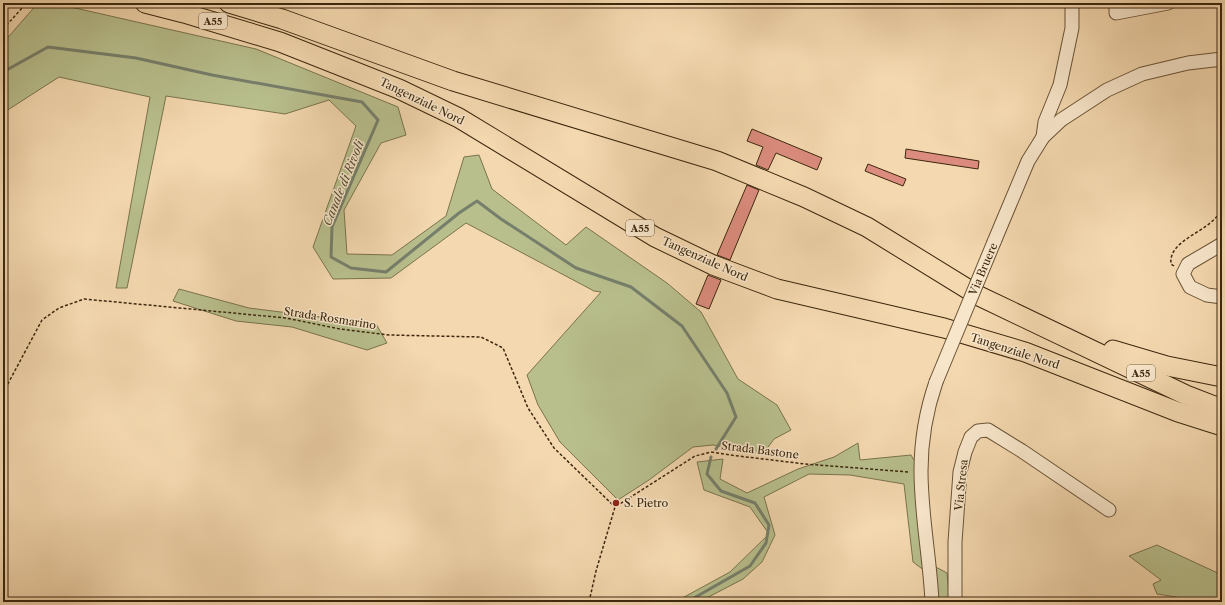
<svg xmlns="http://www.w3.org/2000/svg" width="1225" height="605" font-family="'Libre Caslon Text',serif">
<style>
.green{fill:#b8bf8d;stroke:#7a734e}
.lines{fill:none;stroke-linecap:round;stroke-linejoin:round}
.stream{stroke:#767f6c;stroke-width:3}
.building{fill:#dc8c7e;stroke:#3c270e}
.minor-casing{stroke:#6a5336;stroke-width:15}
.highway-casing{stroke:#3c270e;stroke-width:21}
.path{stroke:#3c270e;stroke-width:1.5;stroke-dasharray:3 2;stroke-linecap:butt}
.minor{stroke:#f8e6cb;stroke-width:13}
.highway{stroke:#f4d8af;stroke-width:19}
.minor-bridge-casing{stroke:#6a5336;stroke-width:15;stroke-linecap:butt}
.minor-bridge{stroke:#f8e6cb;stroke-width:13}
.poi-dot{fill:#8f2418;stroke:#f8e6cb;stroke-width:1.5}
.labels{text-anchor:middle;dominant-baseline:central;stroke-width:3;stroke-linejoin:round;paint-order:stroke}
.shield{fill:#f8e6cb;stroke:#746047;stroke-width:1}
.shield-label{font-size:10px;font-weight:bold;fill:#3c270e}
.street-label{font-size:11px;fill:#3c270e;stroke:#f8e6cb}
.poi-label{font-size:11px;fill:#3c270e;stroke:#f8e6cb;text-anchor:start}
.water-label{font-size:12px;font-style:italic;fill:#544c35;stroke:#f8e6cb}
</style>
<rect width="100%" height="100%" fill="#f4d8af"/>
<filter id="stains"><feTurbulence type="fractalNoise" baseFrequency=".005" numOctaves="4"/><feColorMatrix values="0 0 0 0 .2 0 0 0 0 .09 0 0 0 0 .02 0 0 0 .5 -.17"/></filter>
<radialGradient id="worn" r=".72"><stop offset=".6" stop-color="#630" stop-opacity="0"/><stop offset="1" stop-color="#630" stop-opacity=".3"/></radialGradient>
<g class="green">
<path d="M38 3H53L256 49 398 107 406 135 381 143 344 210 347 254 392 255 446 216 464 157 479 155 492 189 566 245 586 227 667 283 701 312 738 379 777 405 791 430 774 439 763 454 713 445 693 447 649 480 618 500 560 442 538 405 527 375 601 292 594 291 466 223 391 278 333 279 313 247 356 126 329 100 285 114 166 96 127 288H116L150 97 59 77 3 113V43Z"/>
<path d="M179 289 249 308 376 324 387 343 367 350 292 327 236 321 173 301Z"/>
<path d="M858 443 860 460 911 455 921 472 928 563 947 573 950 602H931L929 574 913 562 904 484 850 475 809 474 764 497 775 535 762 562 743 579 699 602H675L730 572 769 534 750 507 704 490 697 462 723 459 720 479 747 493 798 469 834 457Z"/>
<path d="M1157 545 1222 575V602H1188L1176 597 1157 594 1153 584 1161 580 1129 556Z"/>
</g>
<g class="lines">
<g class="stream">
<path d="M3 72 48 47 136 58 212 75 362 102 378 120 332 227 331 257 351 268 386 272 459 213 477 201 501 219 576 268 631 287 682 326 727 393 736 417 716 449"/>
<path d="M687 602 750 566 766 543 769 525 755 503 721 491 707 474 711 457"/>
</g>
</g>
<g class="building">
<path d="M752 129 822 158 817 170 776 153 768 170 756 165 763 147 747 141Z"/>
<path d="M906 149 979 161 978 169 905 158Z"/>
<path d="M868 164 906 179 903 186 865 171Z"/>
<path d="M747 185 759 190 730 260 717 255Z"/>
<path d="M708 275 721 280 709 309 696 304Z"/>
</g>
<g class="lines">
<defs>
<g id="minor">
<path d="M1116 3V13L1168 3"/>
<path d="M1043 137 1045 122 1060 85 1072 28V3"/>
<path d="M994 242 1028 161 1043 137 1061 120 1107 90 1142 74 1188 63 1222 59"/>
<path d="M1222 244 1188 264 1183 274 1190 287 1207 295 1222 297"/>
<path d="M932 602C930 558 921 515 921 471 921 441 926 411 936 382"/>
<path d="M955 602V542L960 472 965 452 971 437 978 431 988 430 1022 451 1109 510"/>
</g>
<g id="highway">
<path d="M145 3 184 13 280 42 399 89 459 118 655 237 713 265 777 289 944 328 1025 352 1178 412 1222 426"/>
<path d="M229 3 282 19 453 81 717 161 804 197 867 227 979 296 1186 395 1222 409"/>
<path d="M1113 350 1167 366 1222 377"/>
</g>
</defs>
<use href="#minor" class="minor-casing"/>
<use href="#highway" class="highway-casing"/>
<g class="path">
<path d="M3 29 23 7 24 3"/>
<path d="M1174 266 1171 264C1168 238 1213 232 1222 208"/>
<path d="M3 393 42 320 59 308 84 299 286 318 340 329 389 335 481 337 503 348 528 408 554 448 615 507"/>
<path d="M589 602 596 571 615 507 695 456 711 452 730 455 805 464 909 472"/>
</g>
<use href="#minor" class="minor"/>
<use href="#highway" class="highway"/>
<defs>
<path id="minor-bridge" d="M936 382 994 242"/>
</defs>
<use href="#minor-bridge" class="minor-bridge-casing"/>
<use href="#minor-bridge" class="minor-bridge"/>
</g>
<circle class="poi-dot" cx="616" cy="503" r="4"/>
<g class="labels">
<g class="shield">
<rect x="199" y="13" width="28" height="16" rx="3"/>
<rect x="626" y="220" width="28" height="16" rx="3"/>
<rect x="1127" y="365" width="28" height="16" rx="3"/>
</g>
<g class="shield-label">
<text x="213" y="21">A55</text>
<text x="640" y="228">A55</text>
<text x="1141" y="373">A55</text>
</g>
<g class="street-label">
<text transform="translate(422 101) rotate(26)">Tangenziale Nord</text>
<text transform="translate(705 259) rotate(24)">Tangenziale Nord</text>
<text transform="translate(983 269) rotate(-67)">Via Bruere</text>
<text transform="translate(330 318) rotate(9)">Strada Rosmarino</text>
<text transform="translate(1015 351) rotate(18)">Tangenziale Nord</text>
<text transform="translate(760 450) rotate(7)">Strada Bastone</text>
<text transform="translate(961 485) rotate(-84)">Via Stresa</text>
</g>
<g class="poi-label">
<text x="624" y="503">S. Pietro</text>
</g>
<g class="water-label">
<text transform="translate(343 183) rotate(-68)">Canale di Rivoli</text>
</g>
</g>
<rect width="1225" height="605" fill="none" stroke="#f4d8af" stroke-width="16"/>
<rect x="4" y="4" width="1217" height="597" fill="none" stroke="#3c270e" stroke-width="2"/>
<rect x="8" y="8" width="1209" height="589" fill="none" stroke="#3c270e"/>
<rect width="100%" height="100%" filter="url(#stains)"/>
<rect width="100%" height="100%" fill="url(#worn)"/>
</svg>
